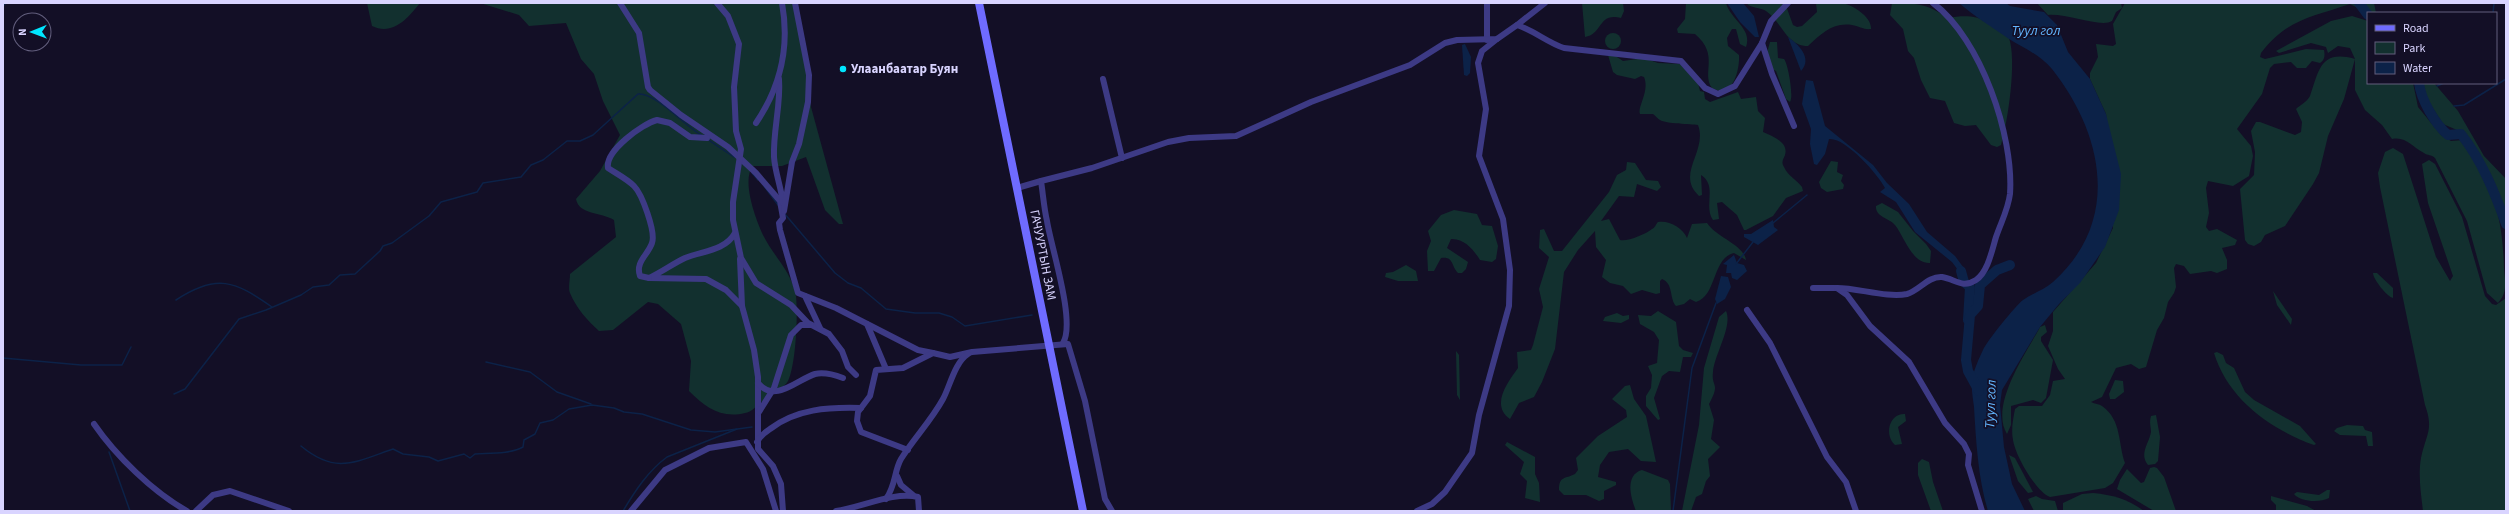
<svg xmlns="http://www.w3.org/2000/svg" width="2509" height="514" font-family="'Source Sans 3',sans-serif">
<style>
.green{fill:#12302f}
.water{fill:#0c2248}
.lines{fill:none;stroke-linecap:round;stroke-linejoin:round}
.stream{stroke:#0c2248;stroke-width:1.5}
.river{stroke:#0c2248;stroke-width:10}
.minor{stroke:#3d3a85;stroke-width:6}
.secondary{stroke:#6f6bff;stroke-width:8}
.poi-dot{fill:#00e5ff;stroke:#130f26;stroke-width:1.5}
.labels{text-anchor:middle;dominant-baseline:central;stroke-width:3.5;stroke-linejoin:round;paint-order:stroke}
.poi-label{font-size:13px;font-weight:bold;fill:#d9d4ff;stroke:#130f26;text-anchor:start}
.street-label{font-size:13px;fill:#d9d4ff;stroke:#130f26}
.water-label{font-size:14px;font-style:italic;fill:#62b6ff;stroke:#130f26}
</style>
<rect width="100%" height="100%" fill="#130f26"/>
<g class="green">
<path d="M367 3H420C408 18 393 36 372 26Z"/>
<path d="M480 3H796L803 40 811 107 843 224H839L825 210 806 157 782 166H753C741 180 756 220 763 235 774 257 792 272 796 296 798 315 796 364 788 381 785 387 773 393 767 397 761 402 752 412 745 413 721 419 705 407 689 391L691 361 681 324 658 304 648 302 613 330 599 331C588 321 576 308 570 293 568 288 570 280 570 274L616 237 614 220C601 212 579 215 576 199L600 171 620 135 603 101 594 74 581 59 566 23 529 26 519 15Z"/>
<path d="M1582 3H1623L1624 11 1621 18C1598 12 1603 34 1585 37Z"/>
<path d="M1686 3H1726C1730 19 1753 29 1746 47L1740 44 1736 29H1732L1727 38 1728 46 1739 55C1740 69 1733 100 1712 88 1701 73 1720 55 1695 34L1678 33 1677 29 1685 19Z"/>
<path d="M1746 3H1785L1793 25 1797 27 1802 26 1817 12 1816 3C1825 3 1834 2 1842 3 1853 5 1872 17 1871 29 1864 30 1859 26 1852 25 1833 22 1822 33 1808 46 1786 46 1782 22 1766 11 1760 7 1752 9 1746 3Z"/>
<path d="M1892 3C1915 3 1929 4 1947 18 1978 13 1985 19 2009 38 2017 61 2008 121 2001 145L1997 147 1991 145 1976 125 1965 126 1954 123 1945 101 1930 98 1921 80 1914 58 1908 51 1903 29 1890 15Z"/>
<path d="M2037 3H2121L2122 8 2116 12 2112 21C2101 28 2066 13 2048 15Z"/>
<path d="M2125 3H2374L2376 13H2368L2350 4C2313 17 2288 18 2261 53L2260 57 2265 59 2306 49 2324 50C2325 55 2325 60 2320 63L2312 61 2306 68H2297L2291 62 2274 64 2270 68 2262 94 2237 129 2251 146 2253 156 2249 176 2233 186 2208 181 2206 188 2209 213 2206 227 2209 231 2217 229 2237 240 2235 245 2222 248 2227 260V269L2217 273 2211 271 2190 274 2184 266 2176 264 2174 268 2176 287 2174 293 2168 302 2164 318 2157 330 2146 367 2139 369 2131 364 2116 368 2102 397 2091 402C2095 404 2099 404 2102 406 2122 420 2118 444 2125 463L2113 483 2105 488 2050 497C2036 492 2015 455 2013 440 2011 430 2013 419 2015 409L2019 406H2042L2050 395 2053 381 2065 379 2058 369 2048 346 2053 331V312L2096 263 2113 228 2106 114 2090 79V73L2098 57 2096 44 2113 46 2116 44 2113 24Z"/>
<path d="M2352 16 2368 21V83H2413L2418 107 2441 135 2451 141 2464 140C2469 146 2471 154 2476 161 2497 194 2503 229 2504 268 2505 282 2508 292 2498 303L2487 293 2467 221 2435 158C2431 154 2428 156 2424 153 2412 147 2406 136 2392 139L2382 125 2365 110 2355 90V59L2344 99 2328 136 2319 173 2313 184 2285 226 2265 235 2261 242 2254 246 2248 244 2245 240 2240 189 2254 175 2255 152 2251 131 2256 122H2260L2295 135 2301 132 2302 122 2296 109C2300 105 2307 102 2310 96 2319 71 2320 49 2355 59L2350 48 2338 46 2328 53 2326 47 2311 43 2279 53 2276 51 2331 21Z"/>
<circle cx="1613" cy="41" r="8"/>
<path d="M1770 42H1777L1778 58 1784 59C1788 63 1794 97 1790 102L1786 99 1776 71 1772 69 1767 53Z"/>
<path d="M1608 55H1614L1623 61 1644 58 1658 63 1680 64 1698 83 1700 91 1704 92 1705 99 1710 102 1738 92 1741 99 1756 97 1758 111 1765 118 1763 132C1772 136 1789 142 1785 155 1783 160 1781 162 1784 167 1788 176 1797 180 1802 187L1803 191 1786 198 1773 216 1746 230H1744L1737 215 1722 202 1717 203 1719 219 1713 220C1703 206 1718 186 1701 175L1702 195 1699 196C1675 174 1708 151 1698 125 1691 124 1666 124 1660 120 1658 119 1656 116 1653 114H1640C1637 107 1650 91 1644 77L1641 76 1635 79 1617 75 1613 72Z"/>
<path d="M2421 83H2434L2458 111 2484 156 2506 179V216L2485 169 2464 133 2443 124 2425 96Z"/>
<path d="M2393 148 2403 154 2436 257 2450 281 2453 276 2428 203 2422 164 2429 160 2435 164 2462 217 2485 296 2492 304 2496 305 2506 298V511H2423C2421 494 2418 475 2421 458 2426 434 2434 430 2425 405L2380 187 2378 173 2385 152Z"/>
<path d="M1831 161 1838 162 1837 172 1843 175 1841 181 1844 185 1843 189 1827 192 1821 188 1819 182Z"/>
<path d="M1627 162 1635 163 1646 180 1658 181 1661 187 1657 191 1637 184 1634 197 1619 196 1601 221 1609 219 1620 240C1627 242 1646 234 1652 229 1655 228 1656 224 1658 222 1669 220 1683 228 1687 238L1692 224 1707 223C1716 237 1744 245 1746 260L1734 253C1712 258 1717 296 1696 302L1690 299 1684 304 1676 306C1669 298 1674 284 1662 279L1660 281V293L1656 294 1642 290 1631 294 1623 286 1610 283 1602 277 1606 260 1596 247 1595 231 1578 250 1564 272 1555 349 1542 382 1534 397 1519 403 1510 419C1490 405 1508 382 1518 368L1517 352 1531 350 1533 345 1543 307 1539 289 1549 257 1539 248 1540 230 1544 229 1554 251H1562L1609 192 1617 175 1626 170Z"/>
<path d="M1882 203 1898 212 1913 231 1926 244 1931 251 1930 263C1912 264 1904 236 1895 225 1889 218 1875 217 1876 206Z"/>
<path d="M1454 210 1477 214 1482 225 1492 226 1498 246 1496 259 1492 262 1480 260C1474 250 1464 238 1451 239L1447 248 1468 262 1466 269 1462 273H1458C1451 266 1454 256 1441 258L1434 271H1428L1427 251 1431 241 1428 231 1441 215Z"/>
<path d="M1406 265 1416 271 1418 281H1398L1385 277 1386 273 1393 272Z"/>
<path d="M2373 273H2377L2393 288V298C2387 297 2373 279 2373 273Z"/>
<path d="M2273 291 2292 319 2291 325 2277 305Z"/>
<path d="M1658 311 1676 322 1679 346 1683 350 1693 353 1691 357H1683L1680 372 1669 371 1662 376 1654 398 1660 419 1658 420 1646 406V396L1651 388 1652 375 1648 366 1657 363 1659 340 1654 332 1640 324 1638 315 1651 316Z"/>
<path d="M1726 311C1733 326 1714 355 1713 372 1711 388 1721 382 1709 404L1714 420 1711 439 1720 447 1708 459 1710 476 1706 481 1702 494 1696 497 1691 511H1682L1699 425 1704 368 1719 317Z"/>
<path d="M1617 313 1623 316 1629 315V319L1621 323 1603 321 1605 317Z"/>
<path d="M2045 325 2047 332 2041 337V341L2053 360 2046 398 2041 403 2033 400 2011 406V425L2007 434C1989 405 2027 352 2040 327Z"/>
<path d="M1456 351 1459 355 1460 400 1457 395Z"/>
<path d="M2217 352 2223 355 2226 363 2234 368 2245 392 2254 400 2300 426 2316 444 2314 445C2270 429 2228 399 2214 353Z"/>
<path d="M2115 380 2123 381 2124 392 2115 399H2110L2109 394Z"/>
<path d="M1630 385 1634 399 1646 416 1656 462 1641 461 1628 449 1609 452 1600 465 1598 477 1616 482V485L1604 491V499L1599 501 1586 495H1564L1559 490C1559 476 1565 479 1575 474L1578 470 1576 458 1598 436 1627 417 1626 410 1612 399 1625 386Z"/>
<path d="M1905 414 1906 421 1898 427 1902 444 1895 445C1884 435 1889 413 1905 414Z"/>
<path d="M2156 415 2160 437 2158 461 2155 464 2148 465C2139 453 2149 444 2151 432 2151 426 2149 423 2151 416Z"/>
<path d="M2347 425 2363 426 2365 430 2372 432 2373 446H2368L2366 436 2340 435 2334 431 2337 428Z"/>
<path d="M1507 442 1535 457V474L1539 483 1540 502 1525 498 1527 481 1520 474 1524 462 1505 445Z"/>
<path d="M2009 455 2015 458 2033 492 2028 493 2018 481Z"/>
<path d="M1922 459 1929 462 1933 482 1943 511H1931L1918 475V463Z"/>
<path d="M2154 467 2157 468 2164 477 2176 511H2154L2117 489 2120 480 2127 469 2141 483 2144 482 2150 468Z"/>
<path d="M1642 470 1668 480 1670 484 1671 511H1636C1631 499 1624 475 1642 470Z"/>
<path d="M2327 490H2330L2329 498C2320 503 2300 502 2294 494L2297 492 2319 495Z"/>
<path d="M2093 493C2113 495 2128 499 2144 511H2063V503L2082 494Z"/>
<path d="M2036 496 2042 499 2055 501 2058 511H2034L2028 499Z"/>
<path d="M2271 496 2307 506 2316 511H2276V505L2271 500Z"/>
</g>
<g class="water">
<path d="M1727 3H1743L1754 16 1759 37H1755L1740 22Z"/>
<path d="M1959 3H2006L2010 6 2044 12 2057 25 2068 52 2090 79 2106 114 2121 174 2119 210 2105 247 2080 283 2059 304 2040 327 2002 390 2000 405 2004 447 2012 484 2025 511H1988C1978 478 1976 441 1974 407 1973 398 1971 389 1972 379 1974 370 1979 358 1983 350 1987 341 2016 305 2023 300 2033 293 2044 290 2053 282 2121 221 2104 135 2052 69 2040 55 2024 48 2009 39 1992 27 1974 16 1959 3Z"/>
<path d="M1788 37C1798 44 1813 58 1801 71Z"/>
<path d="M1465 44 1471 57 1470 73 1467 76 1464 75 1462 45Z"/>
<path d="M1806 80 1813 81 1825 126 1873 165 1887 183 1909 204 1927 232 1955 256 1966 271 1958 270 1952 262 1915 232 1896 202 1880 192 1885 188C1878 174 1845 137 1829 139L1825 154 1817 165 1814 164 1810 144 1811 129 1802 104Z"/>
<path d="M1773 220 1774 227 1778 230 1758 245 1744 237V234H1751Z"/>
<path d="M1734 255 1737 263 1744 265 1747 271 1737 280 1732 278 1731 273H1726L1727 265 1723 264Z"/>
<path d="M1721 276 1728 277 1731 287 1725 299 1717 304 1715 299Z"/>
</g>
<g class="lines">
<g class="stream">
<path d="M3 6 6 3"/>
<path d="M2493 13 2494 3"/>
<path d="M2437 86 2444 83"/>
<path d="M2454 106 2464 105 2506 79"/>
<path d="M707 139 734 157"/>
<path d="M752 173 758 180"/>
<path d="M764 186 778 205"/>
<path d="M784 213 835 273 848 283 861 288 886 309 915 313H939L952 317 965 326 1032 315"/>
<path d="M1773 223 1807 195"/>
<path d="M1736 264 1753 242"/>
<path d="M176 300C217 273 235 281 272 307"/>
<path d="M3 358 81 365H122L131 347"/>
<path d="M486 362 530 372 557 392 591 404"/>
<path d="M174 394 185 389 239 319 266 310 301 295 313 287 329 285 340 275 355 274 380 251 383 246 392 243 429 216 441 202 477 192 483 183 521 177 531 165 543 160 567 141H580L593 135 638 94C655 92 685 126 701 135"/>
<path d="M301 446C336 475 355 462 393 449L403 454 429 457 438 461 464 454 470 458 475 454C488 453 511 454 523 447L524 440 535 434 540 423 553 420 569 409 592 405 614 408 624 412 642 414 691 430 715 432 752 427"/>
<path d="M109 452 130 511"/>
<path d="M623 511C635 491 648 471 667 457L737 429"/>
<path d="M1673 511 1692 368 1716 303"/>
</g>
<g class="river">
<path d="M2359 3 2368 15"/>
<path d="M2419 83C2421 100 2435 124 2448 135L2461 134C2482 161 2495 193 2506 224"/>
<path d="M1961 271 1964 282 1970 287 1968 320"/>
<path d="M1979 391 1968 371 1966 360 1970 315 1978 306 1980 285 1997 270 2010 265"/>
</g>
<g class="minor">
<path d="M620 3 639 33 648 87 650 90 681 115 728 147 756 173 780 201 783 218 779 223 780 230 798 293 836 308 918 350 933 353"/>
<path d="M717 3 728 16 739 44 734 87 736 131 741 149 733 202V220L741 258 756 283 791 305 808 323 829 334 842 351 848 367 856 375"/>
<path d="M1517 25 1545 3"/>
<path d="M1487 40V3"/>
<path d="M1762 43 1771 21 1788 3"/>
<path d="M779 79C781 105 773 130 774 157 775 172 781 187 783 203"/>
<path d="M1103 79 1122 158"/>
<path d="M756 123C781 86 790 47 782 3"/>
<path d="M1017 188 1041 181"/>
<path d="M784 211 792 162 799 144 808 102 809 75 795 3"/>
<path d="M735 233C725 251 702 251 685 258 674 263 662 272 649 278L706 279 726 290 742 306"/>
<path d="M740 259 742 306 754 350 758 377V449L773 466 781 484 783 511"/>
<path d="M649 278 640 276C635 262 648 255 652 243 656 232 642 194 634 186 627 179 617 174 608 168 605 151 642 124 657 120L670 123 690 137 707 138"/>
<path d="M1813 288H1837L1847 295 1870 326 1909 362 1945 423 1964 444 1969 454 1968 465 1982 511"/>
<path d="M1837 288C1858 288 1887 298 1907 294 1919 291 1928 276 1942 277 1955 279 1962 289 1976 280 1988 272 1992 250 1996 237 2001 222 2008 210 2010 194 2014 136 1981 39 1933 3"/>
<path d="M805 296 820 328"/>
<path d="M1747 310 1770 343 1827 457 1846 482 1856 511"/>
<path d="M867 324 886 369"/>
<path d="M1063 343C1076 322 1051 247 1047 221 1044 208 1043 194 1041 181L1092 168 1168 142 1189 138 1236 136 1311 102 1410 65 1445 43 1457 40 1497 39 1517 25C1535 31 1548 43 1564 48L1681 61 1705 88 1718 94 1735 86 1762 43 1772 74 1794 126"/>
<path d="M758 383C775 404 798 379 815 374 824 372 835 375 843 378"/>
<path d="M759 412 774 388 791 335 801 325H811"/>
<path d="M94 424C116 456 153 492 187 511"/>
<path d="M757 442C760 436 764 433 770 429 796 409 828 407 861 408"/>
<path d="M908 450 861 432 857 421 858 412 870 396 876 370 903 368 933 353 950 357 972 352 1068 344 1085 401 1105 499 1112 511"/>
<path d="M897 476 901 485 913 495"/>
<path d="M886 499C896 485 894 471 901 459 914 438 931 421 943 399 950 386 955 362 968 354"/>
<path d="M196 511 213 495 230 491 289 511"/>
<path d="M631 511 665 470 709 448 746 442 763 469 776 511"/>
<path d="M836 511C860 508 894 491 918 497L919 511"/>
<path d="M1417 511 1432 504 1445 492 1472 453 1479 415 1509 306 1510 270 1503 219 1479 156 1486 109 1478 63 1482 51 1497 39"/>
</g>
<path class="secondary" d="M979 3 1083 511"/>
</g>
<circle class="poi-dot" cx="843" cy="69" r="4"/>
<g class="labels">
<g class="poi-label">
<text x="851" y="69">Улаанбаатар Буян</text>
</g>
<g class="street-label">
<text transform="translate(1043 255) rotate(79)">ГАЧУУРТЫН ЗАМ</text>
</g>
<g class="water-label">
<text x="2036" y="31">Туул гол</text>
<text transform="translate(1991 404) rotate(-88)">Туул гол</text>
</g>
</g>
<rect width="2509" height="514" fill="none" stroke="#d9d4ff" stroke-width="8"/>
<rect x="2367" y="12" width="130" height="72" fill="#130f26" stroke="#625e7d"/>
<rect x="2375" y="25" width="20" height="6" fill="#6f6bff" stroke="#625e7d"/>
<text x="2403" y="32" font-size="12" fill="#d9d4ff">Road</text>
<rect x="2375" y="42" width="20" height="12" fill="#12302f" stroke="#625e7d"/>
<text x="2403" y="52" font-size="12" fill="#d9d4ff">Park</text>
<rect x="2375" y="62" width="20" height="12" fill="#0c2248" stroke="#625e7d"/>
<text x="2403" y="72" font-size="12" fill="#d9d4ff">Water</text>
<g transform="translate(32 32) rotate(269)"><circle r="19" fill="#130f26" stroke="#625e7d"/>
<path d="M0-3L7 15L0 10L-7 15Z" fill="#00e5ff"/>
<text y="-6" font-size="11" font-weight="bold" text-anchor="middle" fill="#d9d4ff">N</text>
</g>
</svg>
